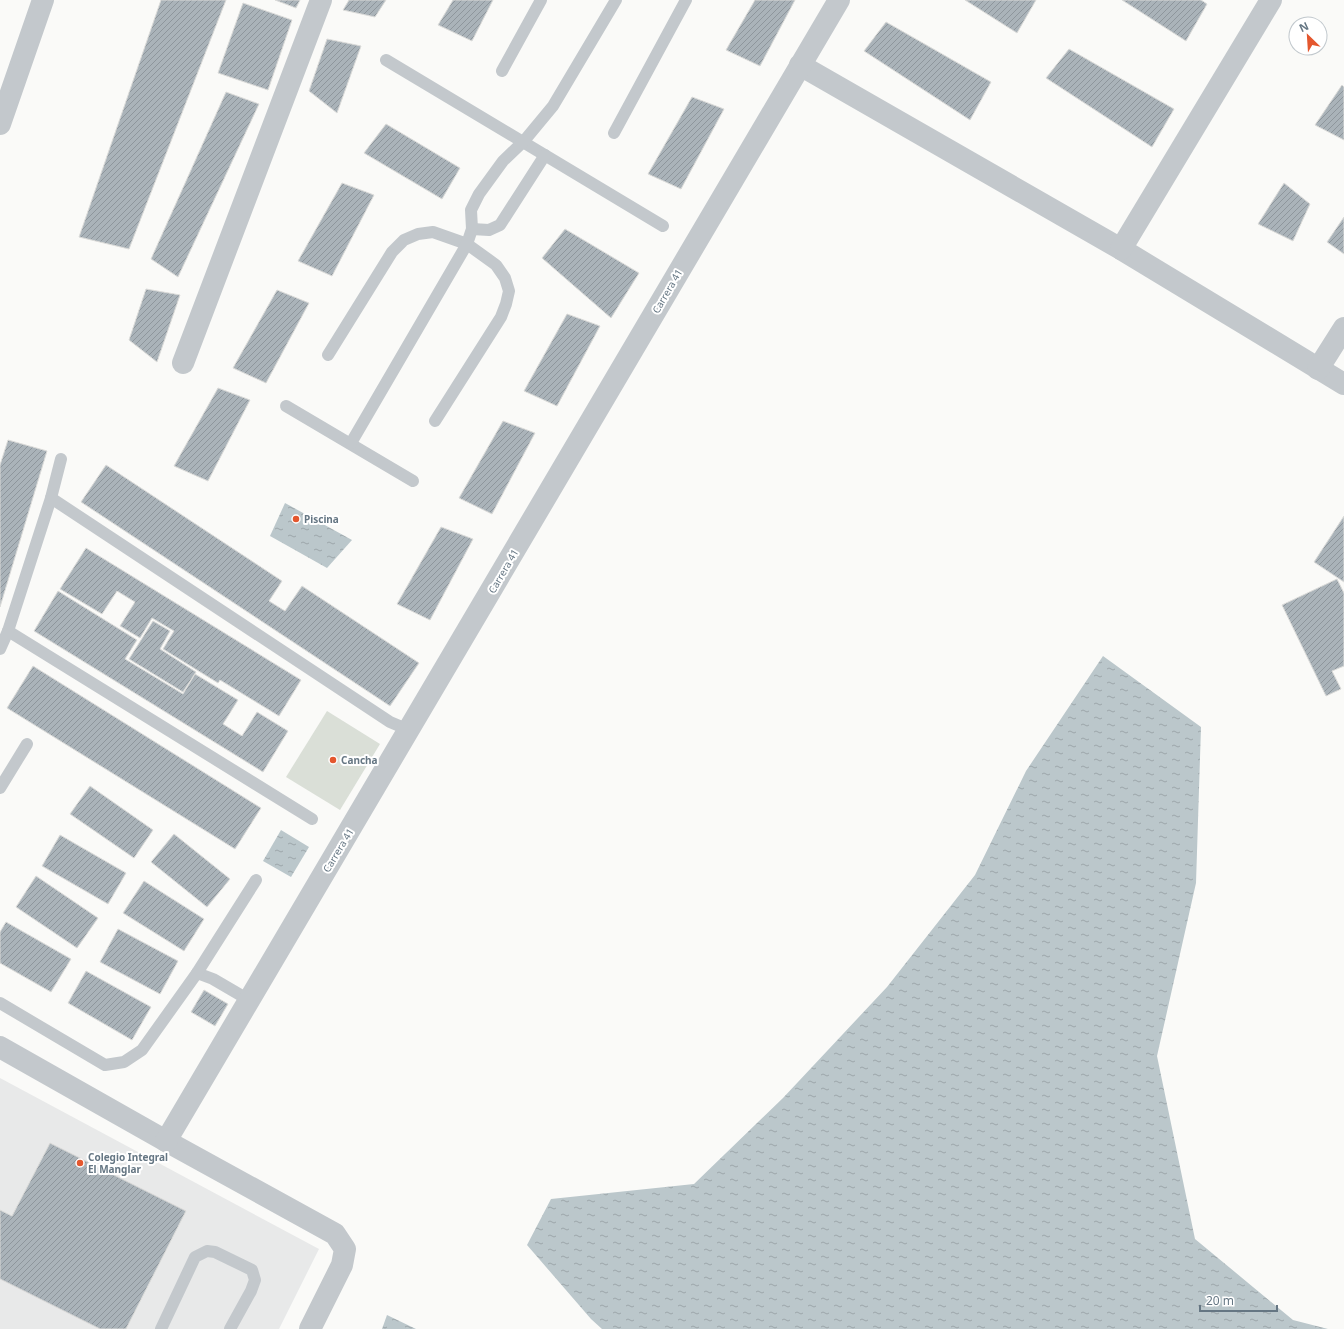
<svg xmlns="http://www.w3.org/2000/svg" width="1344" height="1329" font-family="'Noto Sans',sans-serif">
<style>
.built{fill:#e8e9e9}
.green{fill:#dadfd7}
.water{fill:url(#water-ripples)}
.building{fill:url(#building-hatch);stroke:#dcdcda}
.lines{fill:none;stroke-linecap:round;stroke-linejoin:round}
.service{stroke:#c3c8cc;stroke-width:12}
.minor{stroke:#c3c8cc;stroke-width:22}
.tertiary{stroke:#c3c8cc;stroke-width:22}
.poi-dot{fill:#e4572e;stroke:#fff;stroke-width:1.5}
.labels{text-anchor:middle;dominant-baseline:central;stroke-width:4;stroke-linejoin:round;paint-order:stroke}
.street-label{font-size:10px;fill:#657683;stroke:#fff}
.poi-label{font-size:10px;font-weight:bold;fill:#657683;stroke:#fff;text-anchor:start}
</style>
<defs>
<pattern id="water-ripples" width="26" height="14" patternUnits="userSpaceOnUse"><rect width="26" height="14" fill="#bbc7cb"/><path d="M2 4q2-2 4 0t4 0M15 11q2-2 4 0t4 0" fill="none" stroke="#9ca6aa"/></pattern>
<pattern id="building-hatch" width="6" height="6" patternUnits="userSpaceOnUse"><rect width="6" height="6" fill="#aab3b9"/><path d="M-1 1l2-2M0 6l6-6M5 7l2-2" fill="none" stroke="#8e969c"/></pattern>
</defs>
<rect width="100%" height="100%" fill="#fafaf8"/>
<path class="built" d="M0 1078 319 1249 279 1329H0Z"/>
<path class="green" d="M327 711 380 744 340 810 286 777Z"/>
<g class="water">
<path d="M285 503 352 540 327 568 270 536Z"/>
<path d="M1103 656 1201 727 1196 883 1157 1056 1195 1239 1293 1320 1328 1329H602L591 1319 527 1245 551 1199 694 1184 783 1098 887 987 975 875 1026 771Z"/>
<path d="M281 830 309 847 291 877 263 861Z"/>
<path d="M387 1315 416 1329H382Z"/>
</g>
<g class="building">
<path d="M161 0H226L129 249 79 237Z"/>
<path d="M275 0H300L296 8Z"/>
<path d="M349 0H386L375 17 343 10Z"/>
<path d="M453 0H493L472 41 438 25Z"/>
<path d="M755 0H795L760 66 726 50Z"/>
<path d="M965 0H1036L1017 33Z"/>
<path d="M1122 0H1201L1207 4 1186 41Z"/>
<path d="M243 3 292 20 268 90 218 73Z"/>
<path d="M886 22 991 82 970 120 864 51Z"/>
<path d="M327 39 361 46 337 113 309 91Z"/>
<path d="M1069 49 1174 109 1152 147 1046 78Z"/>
<path d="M1342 85 1344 87V140L1315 125Z"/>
<path d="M226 92 259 104 178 277 151 259Z"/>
<path d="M692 97 724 109 681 189 648 174Z"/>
<path d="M386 124 460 168 442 199 364 153Z"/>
<path d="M342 183 374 195 332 276 298 261Z"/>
<path d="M1284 183 1310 204 1293 241 1258 224Z"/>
<path d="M1344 217V254L1327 242Z"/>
<path d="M565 229 639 273 611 318 542 258Z"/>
<path d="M146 289 180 295 157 362 129 340Z"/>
<path d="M277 290 309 303 266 383 233 368Z"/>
<path d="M567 314 600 326 557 406 524 391Z"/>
<path d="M218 388 250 400 208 481 174 466Z"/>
<path d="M503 421 535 433 492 514 459 498Z"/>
<path d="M8 440 47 451 0 607V465Z"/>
<path d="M106 465 282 581 269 601 285 611 302 586 419 663 390 706 81 502Z"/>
<path d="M1344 516V582L1314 562Z"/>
<path d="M441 527 473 539 430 620 397 604Z"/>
<path d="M86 548 301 680 279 716 220 680 218 683 163 649 174 631 152 618 140 638 120 626 135 602 117 591 102 614 60 589Z"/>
<path d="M1337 579 1344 593V666L1332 671 1341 689 1326 696 1282 605Z"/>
<path d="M58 591 137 640 125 659 183 694 195 674 238 700 223 724 242 736 257 712 288 731 263 772 34 631Z"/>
<path d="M153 621 170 631 160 649 196 672 183 692 129 659Z"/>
<path d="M33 666 261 808 235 849 7 708Z"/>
<path d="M90 786 153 830 134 858 70 814Z"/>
<path d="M174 834 230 879 207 907 151 862Z"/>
<path d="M60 835 126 873 108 904 42 866Z"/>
<path d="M36 876 98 918 77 948 16 907Z"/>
<path d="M144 881 204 919 184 951 123 913Z"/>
<path d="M6 922 71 959 51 992 0 963V932Z"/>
<path d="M118 929 178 961 160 994 100 962Z"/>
<path d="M86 971 151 1007 132 1040 68 1003Z"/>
<path d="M204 990 228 1004 215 1026 191 1012Z"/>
<path d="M50 1143 186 1211 126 1329H100L0 1279V1210L12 1216Z"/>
</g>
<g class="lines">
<g class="service">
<path d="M386 60 663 226"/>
<path d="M502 71 541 0"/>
<path d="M614 133 686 0"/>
<path d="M472 229 489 230 500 225 545 155"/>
<path d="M328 355 392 252 404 240 418 234 433 232 467 244 496 265 505 278 509 291 506 304 501 317 435 421"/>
<path d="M286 406 413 481"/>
<path d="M351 443 467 244 472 229 471 210 479 194 503 161 524 141 553 106 616 0"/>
<path d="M51 498 390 722 409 730"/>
<path d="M8 631 312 819"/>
<path d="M0 649 8 631 51 498 61 459"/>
<path d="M0 788 27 744"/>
<path d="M197 973 213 979 249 1000"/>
<path d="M0 1003 105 1065 124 1062 142 1050 197 973 256 880"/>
<path d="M161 1329 195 1257 207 1251 215 1252 252 1270 255 1280 251 1291 230 1329"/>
</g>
<g class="minor">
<path d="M800 65 1121 249 1344 384"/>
<path d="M1121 249 1271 0"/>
<path d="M183 363 321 0"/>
<path d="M1318 369 1344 328"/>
<path d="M0 1047 166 1141 335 1234 345 1249 342 1265 310 1329"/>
<path d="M166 1141 839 0"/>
</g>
<path class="tertiary" d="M0 124 43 0"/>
</g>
<g class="poi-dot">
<circle cx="296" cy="519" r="4"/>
<circle cx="333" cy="760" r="4"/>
<circle cx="80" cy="1163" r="4"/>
</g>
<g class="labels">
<g class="street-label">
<text transform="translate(667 291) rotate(-60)">Carrera 41</text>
<text transform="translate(503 571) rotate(-60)">Carrera 41</text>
<text transform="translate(338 850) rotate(-59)">Carrera 41</text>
</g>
<g class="poi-label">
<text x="304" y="519">Piscina</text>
<text x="341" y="760">Cancha</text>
<text x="88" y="1157">Colegio Integral<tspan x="88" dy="12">El Manglar</tspan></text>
</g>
</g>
<g transform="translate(1308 36) rotate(335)"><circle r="19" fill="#ffffff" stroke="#c1c8cd"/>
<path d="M0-3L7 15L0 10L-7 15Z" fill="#e4572e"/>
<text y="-6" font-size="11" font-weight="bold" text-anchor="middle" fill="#657683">N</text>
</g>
<path d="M1200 1305v6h77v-6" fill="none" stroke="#657683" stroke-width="2"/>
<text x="1206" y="1305" font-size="12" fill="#657683" stroke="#ffffff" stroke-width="3" paint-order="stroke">20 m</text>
</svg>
